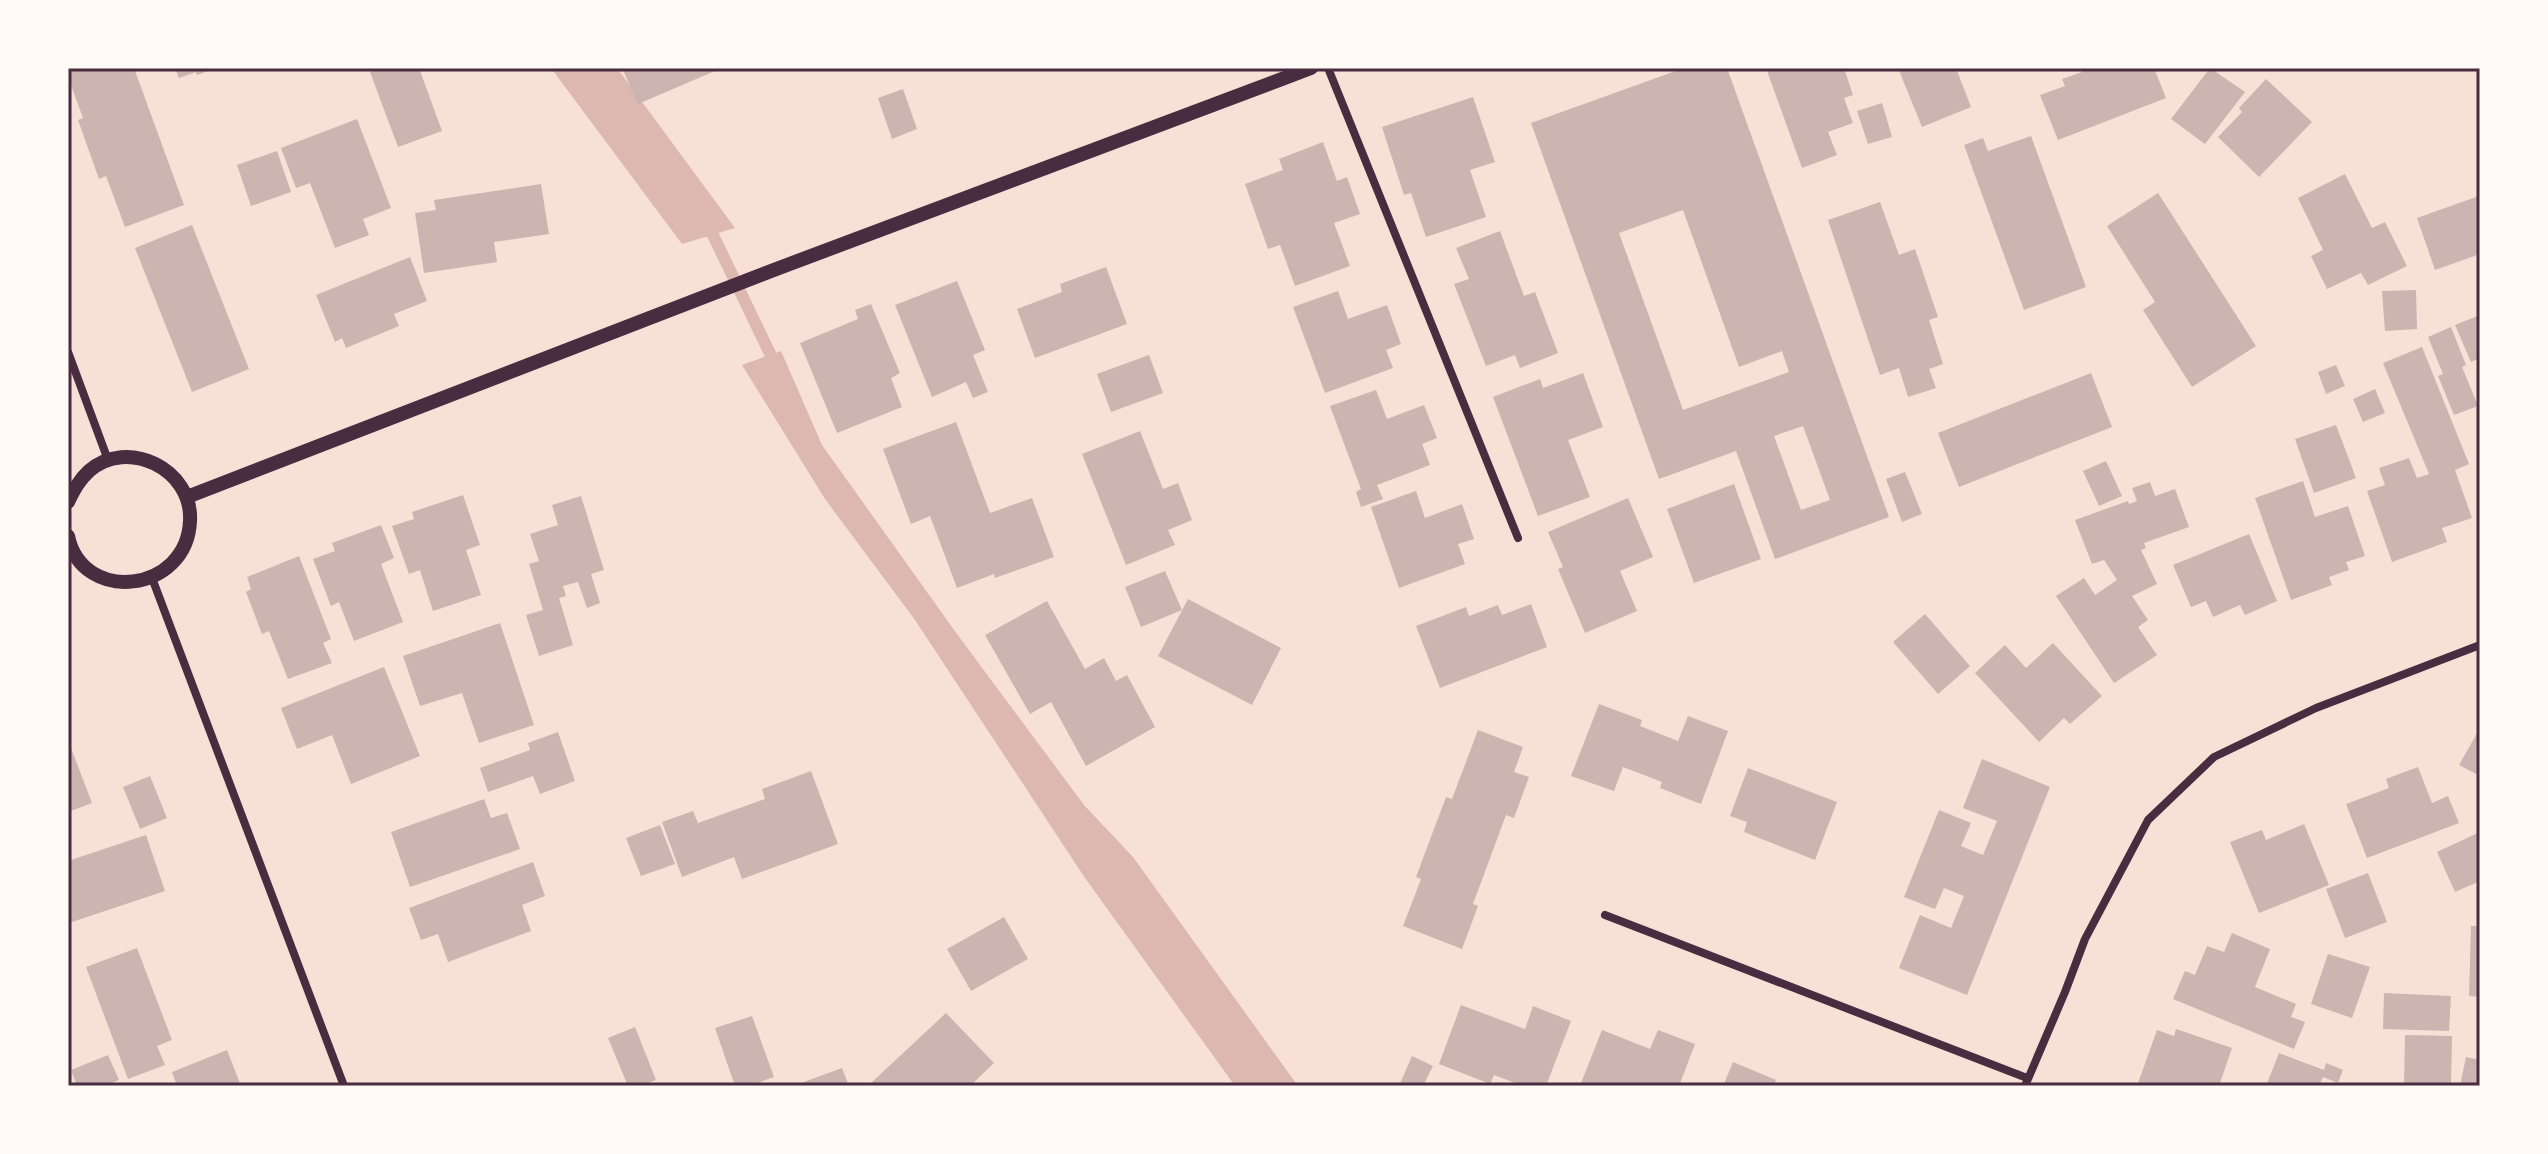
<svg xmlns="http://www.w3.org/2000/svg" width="2548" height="1154" font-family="'DejaVu Sans',sans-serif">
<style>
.water{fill:#dcb8b0}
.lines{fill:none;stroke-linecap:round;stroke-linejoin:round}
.stream{stroke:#dcb8b0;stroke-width:12}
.building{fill:#ccb4b1;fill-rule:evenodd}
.minor{stroke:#4a2c40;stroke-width:8}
.tertiary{stroke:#4a2c40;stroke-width:14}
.neatline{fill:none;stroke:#4a2c40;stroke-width:3}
</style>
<rect width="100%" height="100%" fill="#f7e1d7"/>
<g class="water">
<path d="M551 68H617L735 228 682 244Z"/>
<path d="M781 351 822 445 957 634 1084 805 1133 857 1298 1086H1235L1085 878 915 620 825 499 742 365Z"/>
</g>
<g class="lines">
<path class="stream" d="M704 222 713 235 776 366"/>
</g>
<g class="building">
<path d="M68 68H134L184 205 125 227 106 176 99 179 78 120 83 118 68 77Z"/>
<path d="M175 68H216L197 75 196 72 179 78Z"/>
<path d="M381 68H419L442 131 398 147 370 72Z"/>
<path d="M622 68H722L638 104Z"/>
<path d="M1684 68H1727L1889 517 1775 559 1736 451 1659 479 1531 123ZM1683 210 1739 367 1782 351 1789 372 1683 410 1619 233ZM1803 426 1830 500 1801 510 1774 436Z"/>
<path d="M1766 68H1844L1853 95 1844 98 1853 123 1828 132 1837 155 1802 168Z"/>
<path d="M1898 68H1956L1971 107 1922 127Z"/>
<path d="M2080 68H2145L2146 71 2154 68 2166 98 2058 140 2040 95 2065 86 2062 79 2082 72Z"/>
<path d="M2210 68 2245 92 2205 144 2171 119Z"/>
<path d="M2266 79 2312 122 2259 177 2218 137 2242 112 2239 108Z"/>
<path d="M903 89 917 129 892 139 878 98Z"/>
<path d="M1473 97 1495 162 1470 170 1486 217 1426 237 1411 193 1404 195 1382 127Z"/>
<path d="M1882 103 1892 137 1868 144 1857 111Z"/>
<path d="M357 119 391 208 363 219 369 235 335 248 310 183 296 188 281 148Z"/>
<path d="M2031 136 2086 287 2024 310 1964 145 1983 138 1988 151Z"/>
<path d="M1323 142 1337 181 1347 177 1360 214 1334 223 1350 266 1295 286 1280 245 1268 249 1245 184 1283 170 1279 159Z"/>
<path d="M277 151 291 192 251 206 237 165Z"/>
<path d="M2345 174 2372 228 2385 222 2407 266 2368 285 2361 273 2327 289 2311 256 2323 250 2298 198Z"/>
<path d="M541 184 549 234 494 242 497 262 424 273 415 213 436 210 434 200Z"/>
<path d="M2480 191V254L2435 270 2417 218 2476 197Z"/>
<path d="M2158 193 2256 346 2192 387 2143 310 2155 302 2107 226Z"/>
<path d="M1880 202 1899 255 1915 249 1938 317 1929 320 1943 364 1929 369 1936 388 1908 397 1899 368 1880 375 1828 220Z"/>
<path d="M192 225 249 369 192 392 135 248Z"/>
<path d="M1500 231 1524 296 1535 292 1558 353 1520 368 1515 355 1486 366 1454 284 1469 279 1456 248Z"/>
<path d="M410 257 427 301 394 314 399 326 346 348 342 338 335 342 316 295Z"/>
<path d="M1106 267 1127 324 1035 358 1017 309 1062 292 1060 284Z"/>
<path d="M957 281 985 350 973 355 988 392 973 398 966 382 932 397 895 305Z"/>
<path d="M2416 290 2417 329 2385 331 2382 291Z"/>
<path d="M1338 291 1348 319 1387 305 1401 344 1386 350 1393 368 1325 393 1293 307Z"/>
<path d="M871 304 900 373 891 378 902 407 837 433 800 343 858 319 855 310Z"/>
<path d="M2480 315V358L2471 362 2455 325Z"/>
<path d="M2451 327 2466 365 2462 367 2478 406 2454 415 2438 376 2443 374 2428 337Z"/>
<path d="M2422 347 2469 464 2455 470 2472 518 2442 528 2447 542 2392 562 2367 491 2385 485 2379 468 2409 458 2417 478 2429 474 2383 363Z"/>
<path d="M1149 355 1163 393 1111 412 1097 374Z"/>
<path d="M2336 365 2345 386 2326 394 2318 372Z"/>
<path d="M1583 373 1603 427 1568 440 1590 497 1538 516 1493 397 1540 379 1543 388Z"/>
<path d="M2091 373 2112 427 1959 487 1938 433Z"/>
<path d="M2375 389 2385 413 2363 422 2353 399Z"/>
<path d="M1376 390 1387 419 1424 405 1437 438 1422 444 1430 465 1377 485 1383 499 1361 507 1356 492 1361 489 1330 406Z"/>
<path d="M956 422 990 513 1032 498 1054 557 995 578 994 574 957 588 930 516 911 524 883 449Z"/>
<path d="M2336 425 2356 478 2314 493 2295 439Z"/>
<path d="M1140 431 1163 489 1178 483 1192 520 1168 530 1175 545 1126 565 1082 454Z"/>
<path d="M2106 461 2122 496 2099 506 2083 471Z"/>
<path d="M1905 472 1922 514 1902 522 1886 479Z"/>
<path d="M2303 481 2315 517 2348 506 2365 556 2346 562 2349 570 2329 577 2332 585 2291 600 2255 498Z"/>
<path d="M2150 482 2155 496 2175 489 2189 527 2144 543 2146 548 2141 550 2157 584 2132 596 2148 620 2138 627 2157 655 2114 683 2056 596 2084 578 2095 595 2117 580 2104 560 2092 564 2075 520 2128 501 2129 504 2137 501 2132 488Z"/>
<path d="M1734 484 1761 559 1694 583 1667 509Z"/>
<path d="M1416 491 1425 518 1462 504 1474 539 1458 544 1465 564 1399 588 1371 507Z"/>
<path d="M463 495 480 545 466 550 481 595 433 611 420 570 409 574 392 526 414 519 412 512Z"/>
<path d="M581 496 604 570 591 574 600 603 587 608 578 582 563 586 566 596 559 598 573 645 539 656 526 615 543 610 529 564 539 561 530 534 558 525 552 505Z"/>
<path d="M1628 498 1653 557 1620 571 1637 611 1585 633 1558 569 1563 567 1548 532Z"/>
<path d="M381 525 394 558 381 564 403 622 354 641 339 602 331 606 313 559 335 551 332 543Z"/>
<path d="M2249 534 2277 601 2245 615 2240 605 2213 617 2206 601 2191 607 2173 565Z"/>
<path d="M299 556 331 639 323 643 332 663 288 679 269 631 262 634 246 592 251 589 247 577Z"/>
<path d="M1165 571 1182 610 1141 627 1125 587Z"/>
<path d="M1188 599 1281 648 1252 705 1158 656Z"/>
<path d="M1047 601 1085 669 1104 658 1116 681 1127 675 1155 727 1086 766 1051 702 1030 714 985 635Z"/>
<path d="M1531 604 1547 647 1440 688 1416 626 1466 607 1469 616 1498 605 1502 615Z"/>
<path d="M1925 614 1970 666 1938 694 1893 642Z"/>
<path d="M500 623 534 725 479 743 462 693 420 706 403 656Z"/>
<path d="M2053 643 2102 696 2070 724 2064 718 2039 742 1975 673 2005 645 2026 668Z"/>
<path d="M384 667 420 756 351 784 332 735 297 749 281 708Z"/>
<path d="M1599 704 1642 720 1640 726 1678 741 1688 716 1728 731 1701 804 1660 788 1662 782 1623 767 1614 791 1571 776Z"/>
<path d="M2480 728V776L2459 765Z"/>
<path d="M1478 730 1523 747 1514 772 1529 777 1514 818 1506 815 1473 904 1478 906 1462 949 1403 926 1421 879 1416 877 1446 797 1452 799Z"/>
<path d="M558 732 575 781 540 794 533 776 488 792 480 768 530 750 528 743Z"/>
<path d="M68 740 92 803 68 812Z"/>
<path d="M1982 759 2050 787 1967 995 1899 968 1920 915 1951 928 1964 896 1944 888 1935 909 1904 897 1939 810 1971 823 1961 846 1983 855 1997 821 1963 808Z"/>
<path d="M2418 767 2432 803 2448 796 2459 823 2367 858 2346 804 2389 788 2386 779Z"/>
<path d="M1748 768 1837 802 1815 860 1744 832 1747 822 1730 816Z"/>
<path d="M811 771 838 844 742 879 734 857 682 877 662 822 693 811 698 823 765 799 762 789Z"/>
<path d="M150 776 167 818 140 829 123 787Z"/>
<path d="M484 799 491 818 507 813 520 849 410 887 391 832Z"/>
<path d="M2304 824 2329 885 2259 913 2230 842 2262 830 2266 840Z"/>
<path d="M660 825 675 864 641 876 626 838Z"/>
<path d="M2480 832V881L2455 892 2437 852Z"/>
<path d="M146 835 165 891 69 923 68 861Z"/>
<path d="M533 862 545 896 522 905 531 931 448 962 438 934 421 940 409 908Z"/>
<path d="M2368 873 2387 922 2345 938 2326 889Z"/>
<path d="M1004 917 1028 959 971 991 947 949Z"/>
<path d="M2471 926H2480V997L2469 996Z"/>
<path d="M2232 933 2270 949 2255 987 2296 1004 2291 1017 2305 1022 2294 1049 2173 999 2185 971 2195 975 2207 946 2224 952Z"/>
<path d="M137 948 172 1040 157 1046 165 1065 128 1079 86 967Z"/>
<path d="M2328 954 2370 967 2352 1018 2311 1004Z"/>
<path d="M2384 993 2451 996 2449 1031 2383 1029Z"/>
<path d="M1461 1005 1525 1029 1533 1006 1571 1021 1546 1086H1523L1494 1075 1490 1084 1439 1064Z"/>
<path d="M946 1013 994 1063 970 1086H874L871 1083Z"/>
<path d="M752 1016 774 1077 749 1086H735L715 1028Z"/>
<path d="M635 1027 656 1080 640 1086H628L608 1038Z"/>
<path d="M2176 1029 2232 1048 2219 1086H2137L2157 1030 2174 1036Z"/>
<path d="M1602 1030 1650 1049 1658 1030 1695 1044 1679 1086H1589L1581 1083Z"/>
<path d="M2405 1035 2452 1036 2451 1086H2404Z"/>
<path d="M227 1050 241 1086H177L172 1072Z"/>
<path d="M2279 1053 2324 1070 2326 1063 2343 1070 2338 1083 2323 1077 2319 1086H2266Z"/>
<path d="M108 1055 119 1080 104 1086H77L71 1070Z"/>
<path d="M1412 1056 1433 1066 1423 1086H1399Z"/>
<path d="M2466 1057 2480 1060V1086H2460Z"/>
<path d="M1733 1062 1776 1080 1773 1086H1723Z"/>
<path d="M842 1068 849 1086H793Z"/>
</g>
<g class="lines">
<g class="minor">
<path d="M1328 68 1518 538"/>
<path d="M68 352 108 460"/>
<path d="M152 578 344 1086"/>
<path d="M1605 915 2027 1078"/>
<path d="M2025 1086 2065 992 2085 939 2148 820 2214 757 2316 708 2480 645"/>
</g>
<g class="tertiary">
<path d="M187 497 779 268 1311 68"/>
<path d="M68 502C74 490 79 480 89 471 127 437 193 469 190 521 187 593 82 605 68 536"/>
</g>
</g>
<rect width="2548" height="1154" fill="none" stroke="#fffaf5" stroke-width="140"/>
<rect x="70" y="70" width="2408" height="1014" class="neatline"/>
</svg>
